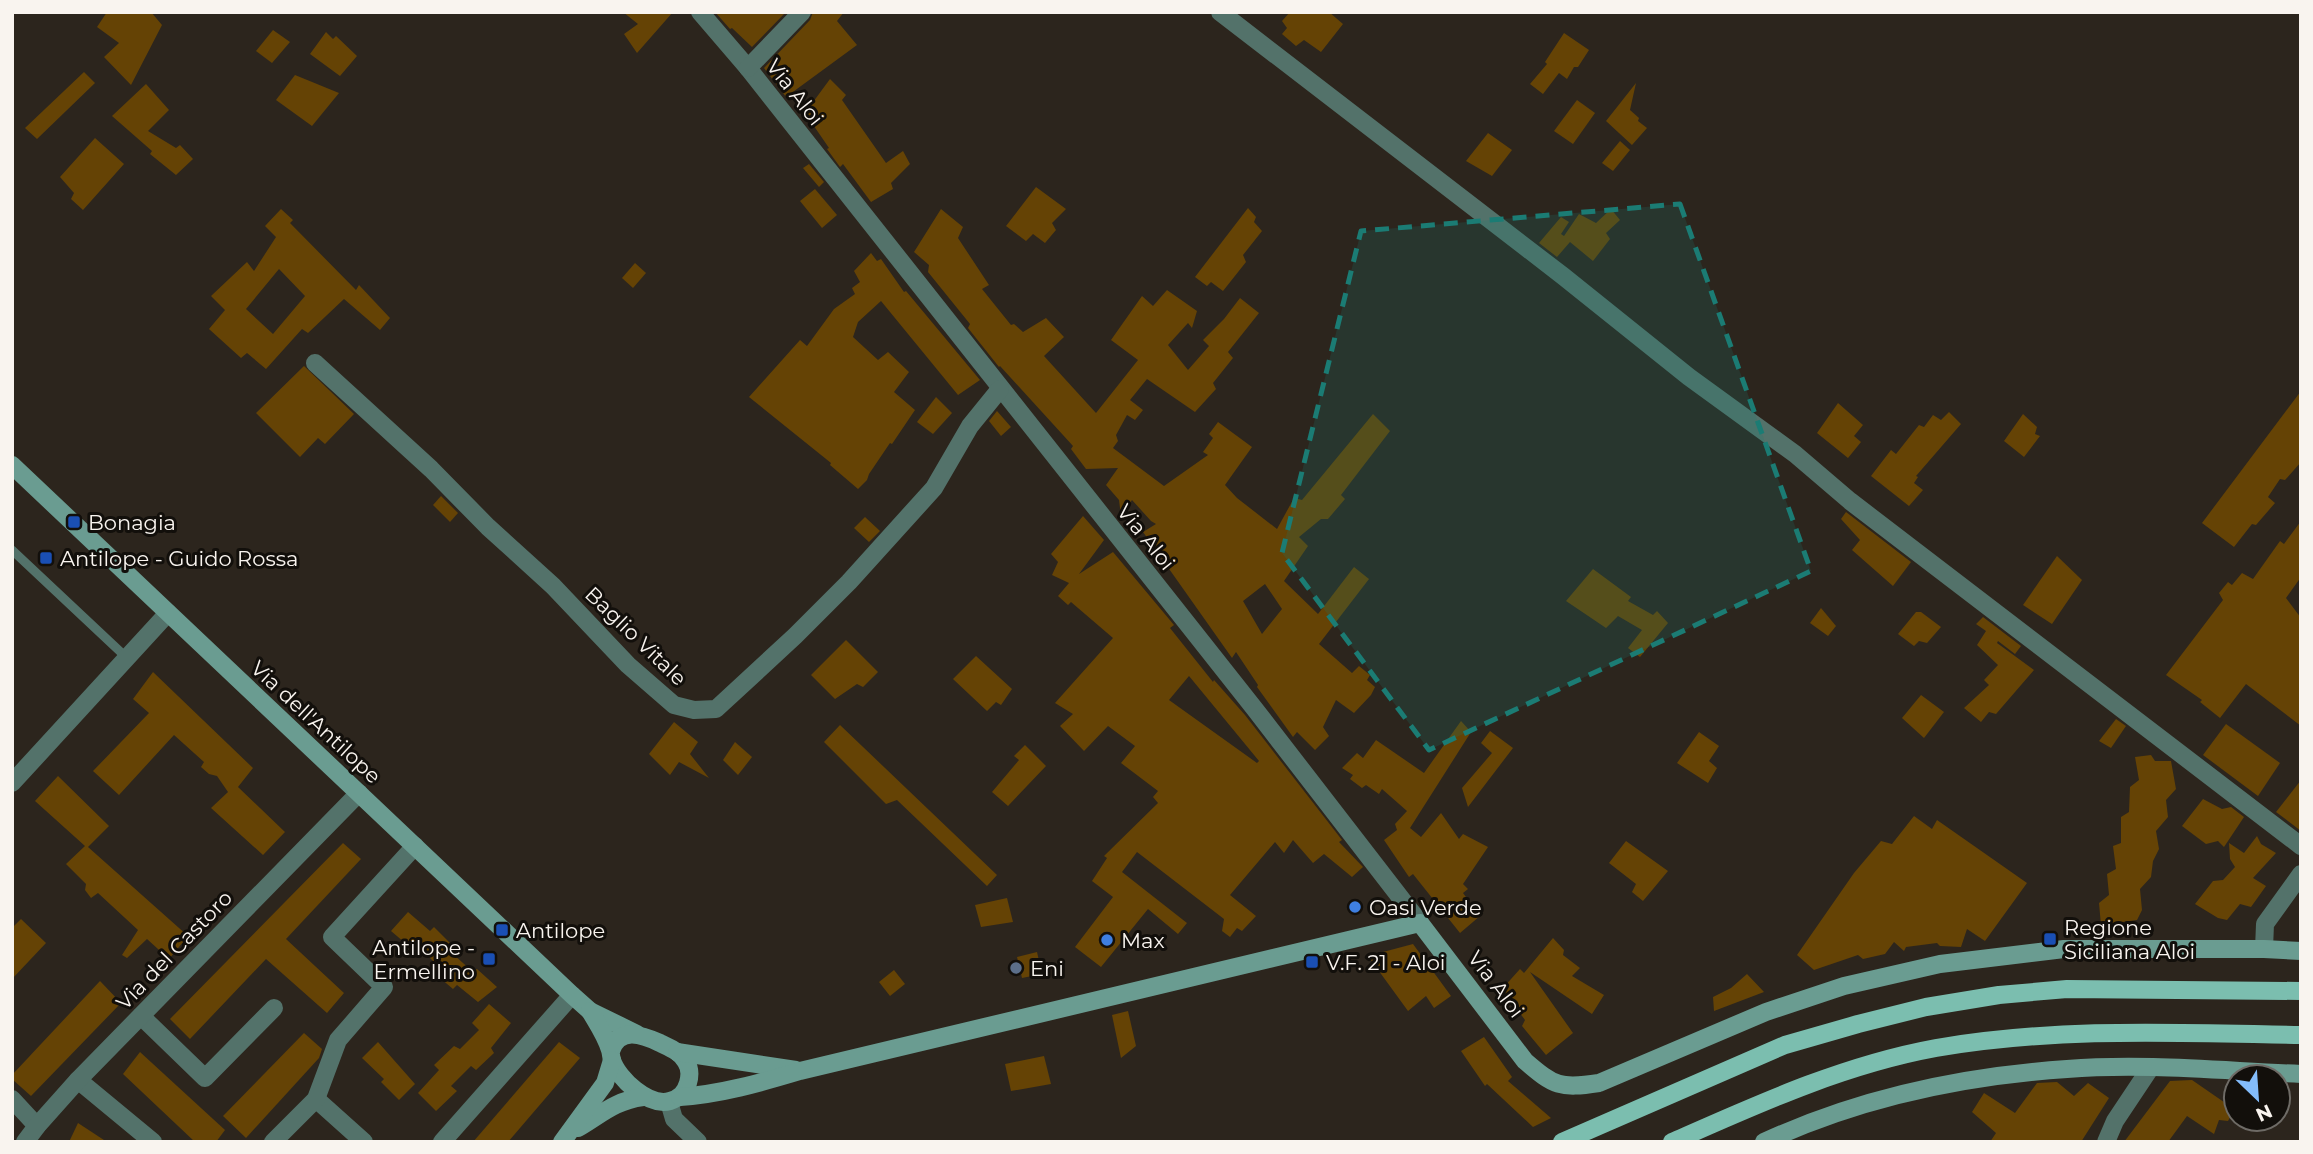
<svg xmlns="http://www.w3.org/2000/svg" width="2313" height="1154" font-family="Montserrat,sans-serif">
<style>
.building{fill:#654305;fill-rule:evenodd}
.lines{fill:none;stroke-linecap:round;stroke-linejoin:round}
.lane{stroke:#53726a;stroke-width:9}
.street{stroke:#53726a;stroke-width:18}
.secondary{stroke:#6a9c91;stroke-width:18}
.primary{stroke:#7bbeaf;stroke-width:18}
.marked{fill:#1b7c74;fill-opacity:0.2;stroke:#1b7c74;stroke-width:5;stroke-dasharray:14 9;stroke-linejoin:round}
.transit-dot{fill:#1a4fb4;stroke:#120f0b;stroke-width:2.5}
.shop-dot{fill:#3f7fe0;stroke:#120f0b;stroke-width:2.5}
.service-dot{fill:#5c6f8a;stroke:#120f0b;stroke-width:2.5}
.labels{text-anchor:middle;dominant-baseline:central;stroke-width:6;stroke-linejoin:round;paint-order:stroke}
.street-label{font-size:21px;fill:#f9f4ef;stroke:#120f0b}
.poi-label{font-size:21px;fill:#f9f4ef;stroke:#120f0b;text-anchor:start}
</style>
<rect width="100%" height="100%" fill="#2c251d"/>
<g class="building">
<path d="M107 12H151L162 25 131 85 104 57 119 43 97 27Z"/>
<path d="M623 12H673L637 53 624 34 638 24Z"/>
<path d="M715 12H786L752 47 732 28 730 29Z"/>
<path d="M813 12H844L837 21 857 45 786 97 764 68 810 20Z"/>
<path d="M1290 12H1329L1343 24 1321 52 1304 40 1296 46 1282 34 1287 28 1282 21Z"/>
<path d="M273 30 290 42 272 63 256 51Z"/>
<path d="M326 32 333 39 336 36 357 56 340 76 310 54Z"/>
<path d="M1564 33 1589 50 1578 67H1574L1567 79 1559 73 1543 94 1530 84 1547 64 1545 62Z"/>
<path d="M84 72 95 83 37 139 25 128Z"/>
<path d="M295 75 339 93 312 126 276 100Z"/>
<path d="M830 79 846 95 842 100 886 163 903 151 910 164 891 183 893 189 871 202 843 164 840 167 827 149 829 148 805 113Z"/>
<path d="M1636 83 1630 110 1639 118 1638 121 1647 128 1632 145 1606 121Z"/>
<path d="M146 84 169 110 148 131 176 148 180 145 193 159 176 175 150 154 152 151 112 116Z"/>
<path d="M1577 100 1595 113 1573 144 1554 131Z"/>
<path d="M1488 133 1512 150 1492 176 1466 161Z"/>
<path d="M95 138 124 164 83 210 71 199 74 193 60 177Z"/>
<path d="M1620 141 1630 150 1613 171 1602 163Z"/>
<path d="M809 164 824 182 819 187 803 168Z"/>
<path d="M1036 187 1066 209 1052 223 1056 230 1045 243 1033 234 1026 241 1006 226Z"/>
<path d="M815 189 837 215 822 228 800 201Z"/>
<path d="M1248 208 1256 217 1254 222 1262 231 1243 255 1246 262 1223 291 1211 282 1207 286 1195 277Z"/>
<path d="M281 209 293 220 290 223 356 290 359 285 390 318 380 330 344 299 308 333 302 329 266 369 247 353 241 358 209 329 225 310 211 296 247 262 254 271 276 237 265 226ZM279 269 305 296 273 334 246 309Z"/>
<path d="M941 209 963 227 958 238 989 285 982 289 1011 325 1014 324 1023 332 1046 318 1064 337 1044 356 1096 413 1138 360 1111 340 1142 296 1153 306 1167 290 1197 311 1192 328 1188 323 1168 345 1188 370 1209 346 1203 340 1224 319 1240 298 1259 313 1228 352 1233 358 1213 383 1216 389 1195 412 1147 379 1130 400 1143 410 1135 420 1127 415 1116 435 1118 441 1113 448 1164 486 1208 455 1203 452 1213 438 1209 434 1218 422 1252 447 1225 485 1237 498 1277 529 1294 498 1302 500 1373 414 1390 431 1341 495 1345 499 1328 519H1321L1299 537 1308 546 1284 581 1318 614 1354 567 1369 579 1319 644 1352 673 1359 666 1370 675 1367 680 1375 687 1371 695 1354 713 1336 700 1323 727 1329 736 1315 750 1297 732 1293 737 1257 687 1258 685 1236 652 1232 658 1143 532 1156 524 1151 521 1132 500 1121 516 1119 500 1106 485 1118 468 1086 469 1071 449 1073 446 1000 366 999 367 968 328 970 324 928 272 929 265 914 252ZM1265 584 1282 609 1262 634 1243 601Z"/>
<path d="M1611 209 1620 220 1606 233 1610 239 1593 261 1570 242 1557 257 1539 243 1561 217 1569 222 1561 234 1564 236 1579 214 1596 223Z"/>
<path d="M871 253 877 261 881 259 904 292 906 291 980 380 958 395 881 301 858 322 853 337 878 360 888 352 909 372 894 392 915 410 892 444 890 443 869 474 867 480 858 489 830 465 831 463 749 397 800 340 807 346 834 309 855 294 852 288 860 282 854 271Z"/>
<path d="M635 263 646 273 633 288 622 278Z"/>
<path d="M304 366 354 414 325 444 318 438 300 457 256 413Z"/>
<path d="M2301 391V462L2285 480 2280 479 2268 497 2275 503 2256 525 2252 524 2234 547 2202 523Z"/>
<path d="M936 397 952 413 933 434 917 422Z"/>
<path d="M1838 403 1863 425 1854 436 1861 442 1848 458 1817 433Z"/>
<path d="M997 411 1011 427 1001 436 989 421Z"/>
<path d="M1949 412 1961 424 1916 476 1918 477 1914 483 1923 490 1909 506 1871 476 1891 450 1896 454 1919 425 1924 427 1933 415 1941 420Z"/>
<path d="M2023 414 2037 427 2035 434 2040 436 2024 457 2004 441Z"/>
<path d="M441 496 458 513 450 522 433 505Z"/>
<path d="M1846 512 1911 562 1893 586 1852 550 1860 540 1841 519Z"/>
<path d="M1083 516 1104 540 1079 574 1113 552 1174 625 1170 628 1213 682 1214 680 1245 715 1342 840 1339 842 1363 867 1352 877 1324 854 1313 863 1293 840 1284 853 1275 842 1230 895 1256 916 1242 931 1237 928 1230 937 1222 931 1224 919 1137 852 1122 872 1187 923 1178 934 1148 909 1101 967 1075 947 1113 897 1092 881 1107 858 1104 856 1158 803 1153 797 1158 791 1121 763 1135 746 1108 726 1084 751 1060 726 1073 714 1055 703 1113 638 1071 602 1068 605 1058 596 1069 583 1052 575 1058 562 1051 554ZM1189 676 1259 761 1257 763 1169 700Z"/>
<path d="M865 517 880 531 869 542 854 528Z"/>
<path d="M2301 521V577L2286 598 2301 618V726L2246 684 2220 718 2200 702 2202 700 2166 675 2223 600 2219 593 2228 582 2232 585 2242 573 2253 579 2280 541 2284 544Z"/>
<path d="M2057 556 2082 580 2052 624 2023 605Z"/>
<path d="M1593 569 1631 597 1628 601 1653 615 1657 611 1668 623 1640 657 1628 648 1642 630 1618 616 1606 628 1566 601Z"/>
<path d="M1821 608 1836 626 1828 636 1810 623Z"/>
<path d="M1916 612H1921L1941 627 1927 643 1919 641 1914 646 1898 634Z"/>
<path d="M1983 617 2021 646 2015 654 1998 641 1997 643 2034 670 1996 714 1989 712 1981 722 1964 708 1989 685 1984 680 1998 665 1977 645 1986 631 1976 624Z"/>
<path d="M846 640 878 672 863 687 857 684 835 699 811 675Z"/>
<path d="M976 656 1012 689 1001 705 996 702 987 711 953 679Z"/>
<path d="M153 672 253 768 238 787 285 832 263 855 211 808 228 792 217 776 209 774 201 767 204 762 174 735 119 795 93 771 149 713 133 699Z"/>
<path d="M1921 695 1944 712 1924 738 1902 718Z"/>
<path d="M2116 719 2126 726 2111 748 2099 741Z"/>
<path d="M1461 721 1471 732 1410 828 1421 837 1441 813 1459 839 1463 834 1488 847 1463 884 1468 889 1463 893 1480 916 1460 933 1413 874 1409 877 1384 840 1397 830 1395 824 1407 811 1382 789 1379 794 1366 785 1362 788 1350 779 1353 775 1342 768 1357 753 1363 758 1376 740 1424 773Z"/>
<path d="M674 722 698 742 690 754 709 778 679 762 670 775 649 754Z"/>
<path d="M2226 724 2280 763 2258 796 2203 755Z"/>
<path d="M840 725 997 875 987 886 897 800 886 804 824 742Z"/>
<path d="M1490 731 1513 748 1468 807 1462 788 1492 753 1481 743Z"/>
<path d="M1699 732 1719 746 1709 761 1717 768 1708 783 1677 763Z"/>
<path d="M735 742 752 757 738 775 723 760Z"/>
<path d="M1025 745 1046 766 1008 806 992 792 1019 760 1014 756Z"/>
<path d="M2151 755 2155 761H2171L2176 789 2166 800 2168 817 2156 831 2159 849 2153 861 2151 877 2140 889 2142 910 2137 920 2101 925 2099 903 2109 895 2107 874 2116 869 2113 846 2121 843V817L2129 812 2130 787 2139 780 2135 757Z"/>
<path d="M58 776 109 826 88 847 188 936 169 959 147 939 127 958 122 955 138 930 98 893 91 898 85 890 86 884 66 864 85 846 35 801Z"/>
<path d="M2301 780V831L2276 812Z"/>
<path d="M2203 799 2222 809 2231 807 2244 817 2224 847 2218 841 2206 844 2182 826Z"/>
<path d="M1914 816 1932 829 1937 820 2027 883 1985 941 1967 929 1961 947 1940 946 1937 943 1906 947 1904 951 1894 942 1885 954 1863 959 1858 955 1814 970 1797 955 1854 873 1881 841 1892 844Z"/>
<path d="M2257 836 2261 844 2276 853 2253 878 2266 886 2251 907 2240 904 2227 920 2218 918 2195 904 2213 881 2223 880 2235 867 2230 859 2229 843 2244 853Z"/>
<path d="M1626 841 1668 871 1643 901 1632 892 1636 884 1609 863Z"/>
<path d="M343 843 361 859 286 939 344 993 327 1013 266 959 190 1039 170 1019Z"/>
<path d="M1007 898 1013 922 981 927 975 905Z"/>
<path d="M408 912 430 931 434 927 456 949 454 955 472 971 477 969 497 987 478 1002 457 985 453 989 433 972 437 965 416 944 411 948 391 931Z"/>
<path d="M21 919 46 943 12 979V928Z"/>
<path d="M1553 938 1564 950 1563 955 1580 968 1572 976 1604 995 1592 1014 1530 972 1573 1033 1546 1055 1522 1026 1525 1020 1502 989 1520 969 1524 973Z"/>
<path d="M1413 944 1451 996 1434 1008 1426 996 1408 1011 1368 956Z"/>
<path d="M1037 952 1042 974 1022 978 1017 957Z"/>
<path d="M894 970 905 984 890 996 879 982Z"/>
<path d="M1747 974 1764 992 1714 1011 1713 997 1731 988Z"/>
<path d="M100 981 121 1003 31 1096 12 1079V1075Z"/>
<path d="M489 1004 511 1023 491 1048 494 1053 476 1070 471 1066 451 1086 457 1091 436 1111 418 1093 439 1070 434 1065 454 1046 460 1049 479 1030 472 1023Z"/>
<path d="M1128 1011 1136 1046 1121 1058 1112 1015Z"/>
<path d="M304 1033 322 1049 319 1058 246 1138 223 1116Z"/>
<path d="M1484 1037 1512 1077 1508 1081 1551 1118 1533 1127 1487 1084 1485 1086 1461 1051Z"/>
<path d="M378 1042 415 1084 399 1100 381 1082 384 1079 362 1058Z"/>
<path d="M559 1042 580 1058 508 1142H473Z"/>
<path d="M140 1052 225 1130 216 1142H195L123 1074Z"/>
<path d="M1044 1056 1051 1084 1011 1091 1005 1064Z"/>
<path d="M2192 1080 2234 1109 2228 1121 2219 1120 2214 1134 2187 1116 2168 1142H2124L2170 1081Z"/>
<path d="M2057 1082 2074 1096 2088 1083 2109 1098 2081 1142H1990L1996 1133 1972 1112 1984 1093 2015 1113 2037 1083Z"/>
<path d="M78 1123 107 1142H69Z"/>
</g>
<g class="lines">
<path class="lane" d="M12 550 127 658"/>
<g class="street">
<path d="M700 12 748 68 1254 708 1420 923"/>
<path d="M1220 12 1563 276 1689 377 1795 454 1850 501 2301 846"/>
<path d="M748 68 802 12"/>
<path d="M315 363 431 469 488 527 553 586 628 665 674 705 694 710 716 709 795 636 849 582 934 488 970 426 1000 389"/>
<path d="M12 783 168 613"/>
<path d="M2264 949 2265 924 2301 874"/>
<path d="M141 1016 205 1078 274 1008"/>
<path d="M78 1080 153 1142"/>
<path d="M12 1099 37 1126"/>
<path d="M316 1099 364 1142"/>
<path d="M669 1102 674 1119 698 1142"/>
<path d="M25 1142 37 1126 78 1080 359 793"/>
<path d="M273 1142 316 1099 338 1040 384 987 332 937 415 846"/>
<path d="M442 1142 572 995"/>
<path d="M2106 1142 2115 1121 2151 1067"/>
</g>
<g class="secondary">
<path d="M12 465 572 995 590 1011 637 1034"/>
<path d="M590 1011C597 1023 606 1036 610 1050 611 1053 611 1057 612 1060 618 1079 649 1107 670 1101 680 1098 685 1093 688 1083 690 1076 690 1068 686 1062 681 1052 670 1048 660 1043 643 1035 619 1026 611 1051"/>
<path d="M677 1052 796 1070"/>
<path d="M680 1097C721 1094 760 1083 800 1071L1420 923 1525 1061C1554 1086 1560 1089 1599 1083L1766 1012 1844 986 1940 964 2064 949H2264L2301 951"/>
<path d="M578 1128C602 1114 614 1101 643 1097"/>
<path d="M562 1142 605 1083 612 1060"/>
<path d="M1764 1142C1859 1098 1963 1076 2067 1069 2145 1063 2223 1071 2301 1074"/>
</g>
<g class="primary">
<path d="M1562 1142 1785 1045 1858 1024 1926 1007 1999 995 2067 989 2301 991"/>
<path d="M1672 1142C1758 1104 1843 1065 1936 1048 2057 1027 2179 1033 2301 1035"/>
</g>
</g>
<path class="marked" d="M1680 204 1811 571 1429 750 1282 553 1361 231Z"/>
<g class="transit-dot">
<rect x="67" y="515" width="14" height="14" rx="3.5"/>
<rect x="39" y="551" width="14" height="14" rx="3.5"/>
<rect x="495" y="923" width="14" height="14" rx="3.5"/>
<rect x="2043" y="932" width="14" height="14" rx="3.5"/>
<rect x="482" y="952" width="14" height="14" rx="3.5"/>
<rect x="1305" y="955" width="14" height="14" rx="3.5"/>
</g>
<g class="shop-dot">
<circle cx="1355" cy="907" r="7"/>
<circle cx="1107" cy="940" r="7"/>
</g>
<circle class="service-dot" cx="1016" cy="968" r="7"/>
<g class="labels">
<g class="street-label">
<text transform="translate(795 92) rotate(52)">Via Aloi</text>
<text transform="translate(1146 537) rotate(51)">Via Aloi</text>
<text transform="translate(636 636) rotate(44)">Baglio Vitale</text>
<text transform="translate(316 722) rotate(43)">Via dell'Antilope</text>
<text transform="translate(174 950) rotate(-46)">Via del Castoro</text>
<text transform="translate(1496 984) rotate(53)">Via Aloi</text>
</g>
<g class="poi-label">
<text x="88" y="522">Bonagia</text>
<text x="60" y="558">Antilope - Guido Rossa</text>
<text x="1369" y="907">Oasi Verde</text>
<text x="2064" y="927">Regione<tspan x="2064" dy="24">Siciliana Aloi</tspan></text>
<text x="516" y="930">Antilope</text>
<text x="1121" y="940">Max</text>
<text x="475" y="947" text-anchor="end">Antilope -<tspan x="475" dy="24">Ermellino</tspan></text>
<text x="1326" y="962">V.F. 21 - Aloi</text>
<text x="1030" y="968">Eni</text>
</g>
</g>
<rect width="2313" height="1154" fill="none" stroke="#f9f4ef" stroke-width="28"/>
<g transform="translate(2257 1098) rotate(155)"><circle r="33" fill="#120f0b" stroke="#6e6b66" stroke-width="2"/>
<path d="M0-5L12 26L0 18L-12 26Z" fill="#83bcfb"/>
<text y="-10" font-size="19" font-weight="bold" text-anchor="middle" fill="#f9f4ef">N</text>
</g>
</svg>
